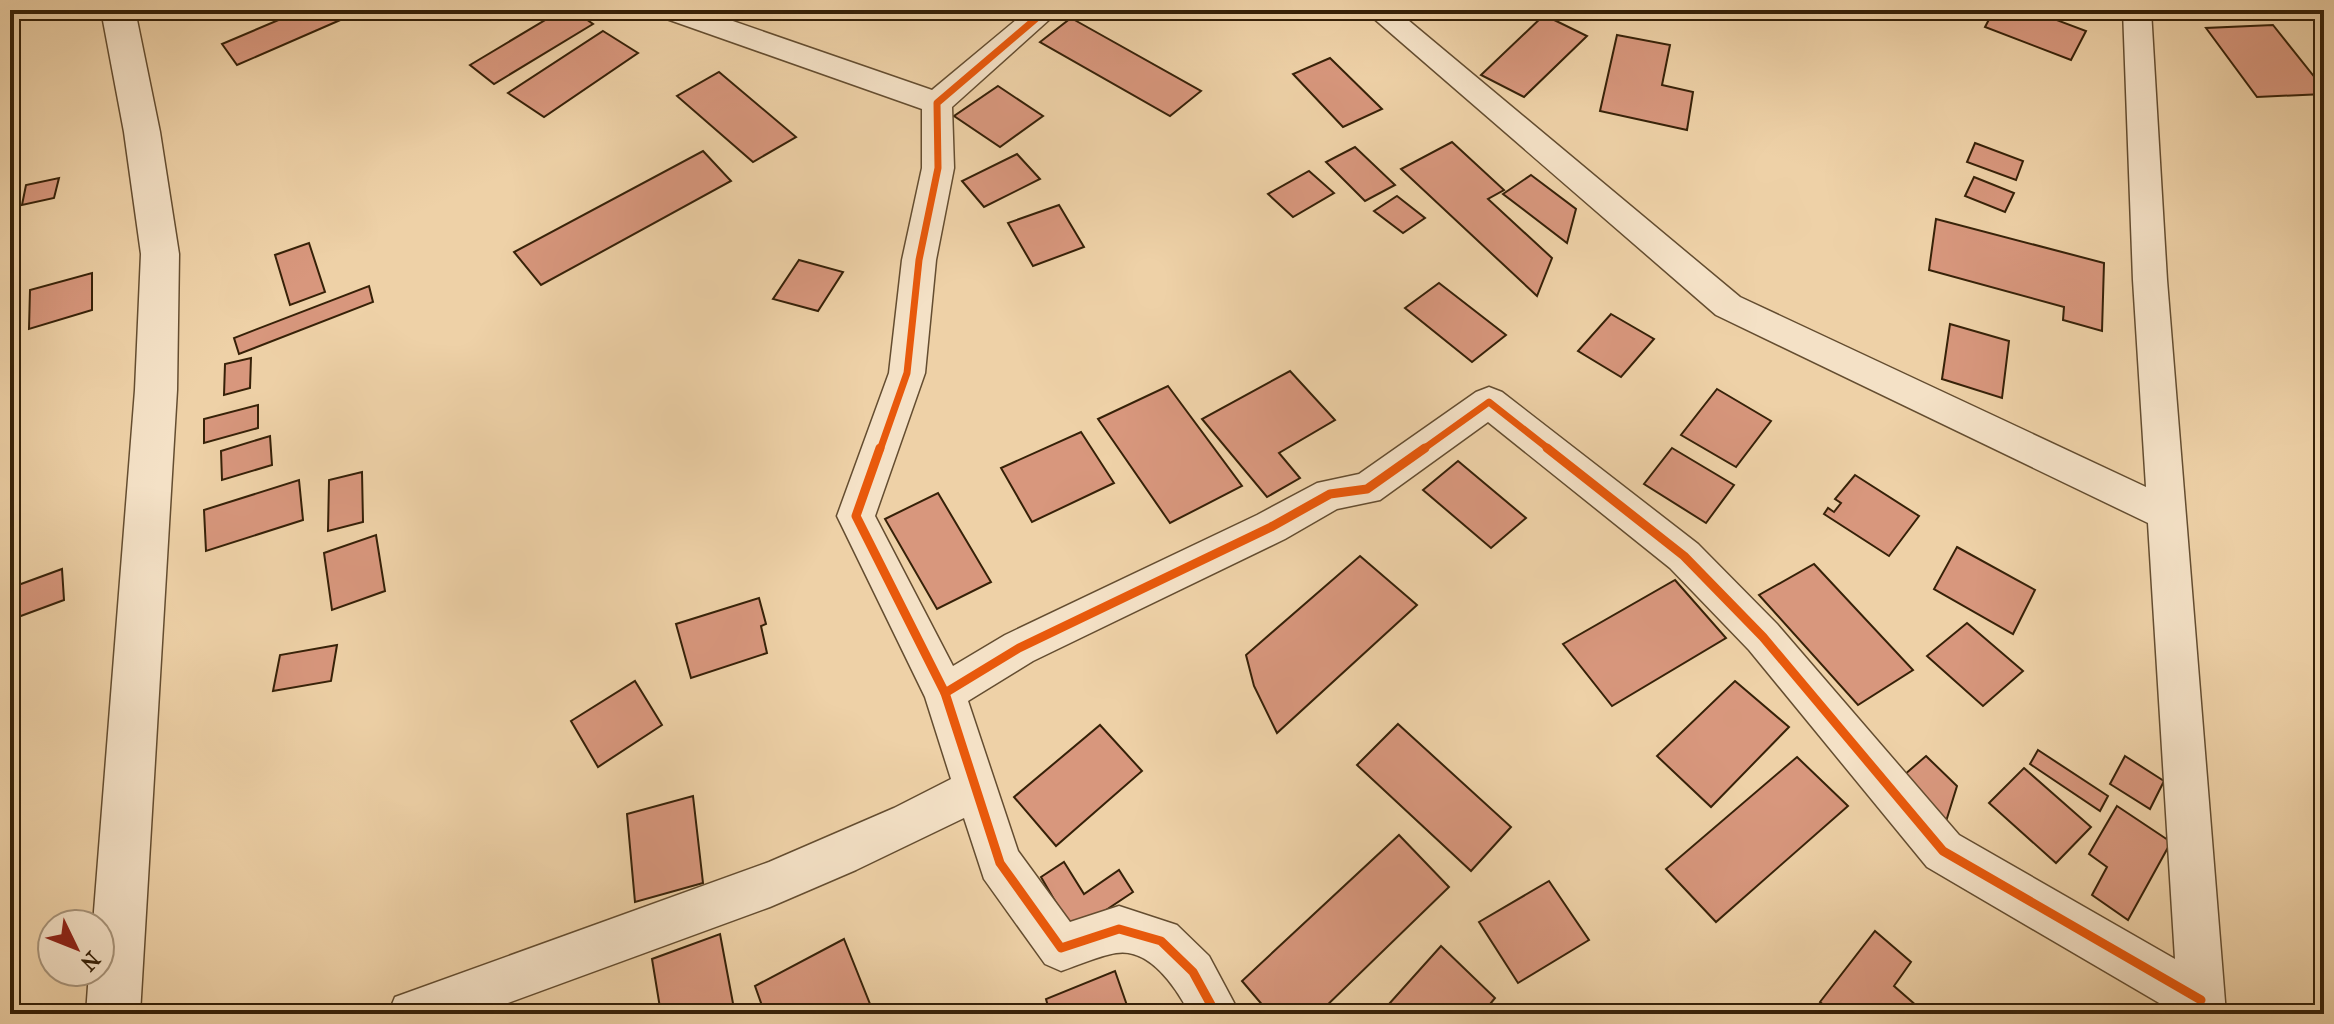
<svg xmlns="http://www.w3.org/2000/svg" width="2334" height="1024" font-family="'IM FELL French Canon',serif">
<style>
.building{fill:#d8977d;stroke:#362108;stroke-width:2}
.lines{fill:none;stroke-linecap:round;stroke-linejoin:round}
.minor-casing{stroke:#644d30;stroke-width:3}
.tertiary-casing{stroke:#644d30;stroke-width:3}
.minor{fill:#f4e1c6;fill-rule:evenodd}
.tertiary{fill:#f4e1c6;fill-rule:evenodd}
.cycleway-far1-casing{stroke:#f4e1c6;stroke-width:11}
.cycleway-casing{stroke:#f4e1c6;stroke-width:14}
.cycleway-far1{stroke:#e8590c;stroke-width:7}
.cycleway{stroke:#e8590c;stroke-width:9}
</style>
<rect width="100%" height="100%" fill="#eed1a7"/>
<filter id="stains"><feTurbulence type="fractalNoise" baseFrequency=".0025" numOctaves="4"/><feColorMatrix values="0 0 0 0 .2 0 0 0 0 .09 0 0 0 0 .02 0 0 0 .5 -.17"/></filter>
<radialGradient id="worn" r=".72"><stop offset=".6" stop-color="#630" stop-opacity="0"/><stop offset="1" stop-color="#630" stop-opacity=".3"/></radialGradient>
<g class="building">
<path d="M302 10 361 11 237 65 222 44Z"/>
<path d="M562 10H573L593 24 494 84 470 65Z"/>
<path d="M1994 10H2030L2086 31 2071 60 1985 27Z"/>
<path d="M1544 15 1587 36 1524 97 1481 75Z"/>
<path d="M1071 18 1201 91 1170 116 1040 42Z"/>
<path d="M2273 25 2324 89V94L2257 97 2206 28Z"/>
<path d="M603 31 638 53 544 117 508 93Z"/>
<path d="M1617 35 1670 45 1662 85 1693 92 1687 130 1600 111Z"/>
<path d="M1330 58 1382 109 1343 127 1293 74Z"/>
<path d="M719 72 796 137 753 162 677 96Z"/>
<path d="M998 86 1043 116 1000 147 954 116Z"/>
<path d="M1452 142 1504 190 1488 199 1552 258 1537 296 1401 169Z"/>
<path d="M1975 143 2023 161 2016 180 1967 162Z"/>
<path d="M1355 147 1395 185 1365 201 1326 162Z"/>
<path d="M703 151 731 181 541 285 514 252Z"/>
<path d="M1017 154 1040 179 984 207 962 181Z"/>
<path d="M1309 171 1334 193 1293 217 1268 194Z"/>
<path d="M1531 175 1576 209 1567 243 1503 194Z"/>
<path d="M1974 177 2014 193 2005 212 1965 196Z"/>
<path d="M59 178 54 198 22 205 26 185Z"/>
<path d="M1397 196 1425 218 1403 233 1374 211Z"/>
<path d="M1059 205 1084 247 1033 266 1008 223Z"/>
<path d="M1936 219 2104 263 2102 331 2063 320 2064 307 1929 270Z"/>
<path d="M309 243 325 292 290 305 275 255Z"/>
<path d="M799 260 843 272 818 311 773 299Z"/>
<path d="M92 273V310L29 329 30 290Z"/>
<path d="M1439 283 1506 335 1472 362 1405 308Z"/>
<path d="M369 286 373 302 239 354 234 338Z"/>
<path d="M1611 314 1654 339 1621 377 1578 351Z"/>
<path d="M1950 324 2009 341 2002 398 1942 379Z"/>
<path d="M251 358 250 388 224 395 225 364Z"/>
<path d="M1290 371 1335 420 1279 453 1300 478 1267 497 1202 419Z"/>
<path d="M1168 386 1242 486 1170 523 1098 419Z"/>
<path d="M1717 389 1771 421 1736 467 1681 435Z"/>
<path d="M258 405V428L204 443V419Z"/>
<path d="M1081 432 1114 483 1032 522 1001 468Z"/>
<path d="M270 436 272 465 222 480 221 451Z"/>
<path d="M1672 448 1734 485 1706 523 1644 484Z"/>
<path d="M1458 461 1526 518 1491 548 1423 490Z"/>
<path d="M362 472 363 522 328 531 329 480Z"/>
<path d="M1855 475 1919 516 1889 556 1824 514 1828 508 1834 512 1841 503 1835 499Z"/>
<path d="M299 480 303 520 206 551 204 510Z"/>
<path d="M938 493 991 582 937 609 885 519Z"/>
<path d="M376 535 385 591 332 610 324 553Z"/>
<path d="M1957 547 2035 590 2013 634 1934 589Z"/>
<path d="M1360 556 1417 605 1277 733 1254 686 1246 655Z"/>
<path d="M1814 564 1913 670 1858 705 1759 595Z"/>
<path d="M62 569 64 600 10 620V588Z"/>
<path d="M1675 580 1726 638 1612 706 1563 644Z"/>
<path d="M759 598 766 624 761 626 767 653 691 678 676 624Z"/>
<path d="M1967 623 2023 671 1983 706 1927 656Z"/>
<path d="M337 645 331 681 273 691 280 655Z"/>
<path d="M635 681 662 725 598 767 571 721Z"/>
<path d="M1735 681 1789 727 1711 807 1657 756Z"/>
<path d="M1398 724 1511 827 1471 871 1357 765Z"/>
<path d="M1100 725 1142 771 1056 846 1014 797Z"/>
<path d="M2038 750 2108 796 2100 811 2030 764Z"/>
<path d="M1926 756 1957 786 1944 828 1896 782Z"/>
<path d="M2125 756 2164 781 2150 809 2110 784Z"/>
<path d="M1797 757 1848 806 1716 922 1666 869Z"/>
<path d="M2024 768 2091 827 2056 863 1989 803Z"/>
<path d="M693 796 703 883 635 902 627 814Z"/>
<path d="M2117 806 2171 842 2128 920 2092 895 2107 867 2089 854Z"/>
<path d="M1399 835 1449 887 1318 1014H1270L1242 981Z"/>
<path d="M1064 862 1084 894 1119 870 1133 892 1073 932 1041 877Z"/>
<path d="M1549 881 1589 940 1518 983 1479 922Z"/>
<path d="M1875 931 1911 962 1894 986 1926 1014H1834L1820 1002Z"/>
<path d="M720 934 735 1014H661L652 959Z"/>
<path d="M844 939 874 1014H765L755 986Z"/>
<path d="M1441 946 1495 998 1482 1014H1380Z"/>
<path d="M1115 971 1130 1014H1050L1046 999Z"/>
</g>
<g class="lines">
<defs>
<path id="minor" d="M657 10H701L932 90 1028 10H1060L952 107 954 168 936 260 925 373 875 516 953 666 1005 635 1257 515 1317 483 1359 474 1476 392 1489 387 1502 392 1698 544 1777 624 1959 835 2175 959 2148 523 1716 315 1364 10H1396L1740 297 2146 487 2133 280 2123 10H2151L2167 280 2226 1014H2178L1927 867 1749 650 1670 568 1488 422 1380 500 1337 509 1285 539 1033 661 968 701 1018 851 1070 922 1119 906 1177 925 1209 956 1240 1014H1190C1177 989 1150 947 1116 953 1098 956 1079 965 1061 971L1045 964 984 879 964 818 856 870 770 907 478 1014H388L395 997 769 862 894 808 951 779 925 697 837 516 889 373 902 260 922 168V109L661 17Z"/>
<path id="tertiary" d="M101 10H135L160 132 179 254 177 390 140 1014H86L89 972H100V924H93L135 390 141 254 124 132Z"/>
</defs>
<use href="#minor" class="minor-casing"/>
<use href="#tertiary" class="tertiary-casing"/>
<use href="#minor" class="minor"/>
<use href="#tertiary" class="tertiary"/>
<defs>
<g id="cycleway-far1">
<path d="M880 450 907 373 919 260 938 168 937 103 1046 10"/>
<path d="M1422 450 1489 402 1550 450"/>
</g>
<g id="cycleway">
<path d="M880 448 856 516 945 693 1000 863 1061 948 1119 929 1161 941 1193 972 1216 1014"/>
<path d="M1547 448 1684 556 1763 637 1943 851 2201 1000"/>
<path d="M945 693 1019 648 1271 527 1330 494 1367 489 1425 448"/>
</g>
</defs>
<use href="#cycleway-far1" class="cycleway-far1-casing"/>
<use href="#cycleway" class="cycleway-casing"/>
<use href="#cycleway-far1" class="cycleway-far1"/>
<use href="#cycleway" class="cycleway"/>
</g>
<rect width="2334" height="1024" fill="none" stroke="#eed1a7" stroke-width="40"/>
<rect x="12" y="12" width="2310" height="1000" fill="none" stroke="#362108" stroke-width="4"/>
<rect x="20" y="20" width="2294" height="984" fill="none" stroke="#362108" stroke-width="2"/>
<g transform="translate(76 948) rotate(133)"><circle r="38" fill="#f4e1c6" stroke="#a8947a" stroke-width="2"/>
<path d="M0-6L14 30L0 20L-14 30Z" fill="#8f2418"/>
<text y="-12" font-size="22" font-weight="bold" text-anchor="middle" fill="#362108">N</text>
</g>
<rect width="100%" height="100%" filter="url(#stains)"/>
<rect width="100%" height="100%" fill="url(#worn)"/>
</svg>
